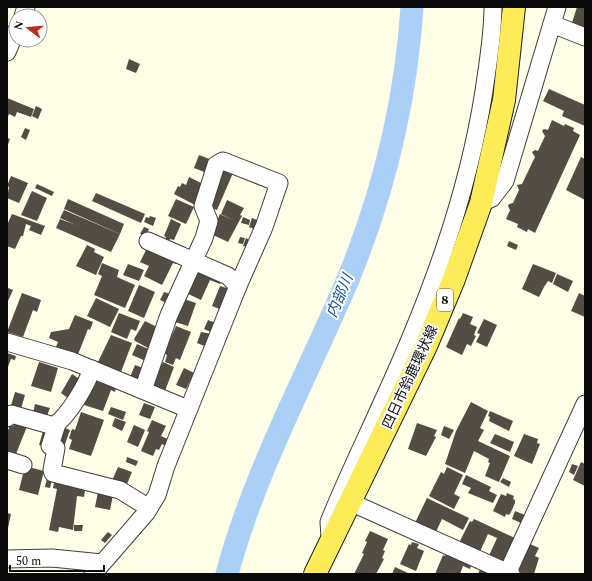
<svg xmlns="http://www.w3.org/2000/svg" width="592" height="581" font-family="Spectral,'Noto Sans JP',serif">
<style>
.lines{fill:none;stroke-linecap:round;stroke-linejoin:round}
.river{stroke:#aad0f8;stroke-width:23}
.building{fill:#534d46}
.minor-casing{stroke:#3d3d3d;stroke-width:19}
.major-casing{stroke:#1b1b1b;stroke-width:24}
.minor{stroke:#fff;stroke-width:17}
.major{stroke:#fdec58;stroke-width:22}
.labels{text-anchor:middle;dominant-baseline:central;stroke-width:4;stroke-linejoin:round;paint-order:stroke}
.shield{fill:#fff;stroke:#545454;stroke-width:1}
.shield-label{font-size:13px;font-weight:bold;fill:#0a0a0a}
.street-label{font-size:14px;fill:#0a0a0a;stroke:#fff}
.water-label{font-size:15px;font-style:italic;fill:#114d9d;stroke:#fff}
</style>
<rect width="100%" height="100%" fill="#fffee6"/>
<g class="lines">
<path class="river" d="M227 574C255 470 307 376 349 277 384 191 406 100 412 7"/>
</g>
<g class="building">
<path d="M577 7H585V31L571 26Z"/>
<path d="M129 59 140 64 136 73 126 69Z"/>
<path d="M549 89 585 105V126L562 116 564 111 543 101Z"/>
<path d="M7 98 34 109 31 117 17 112 15 117 9 114 7 119Z"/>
<path d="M36 106 42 109 38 119 32 116Z"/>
<path d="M552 120 564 126 565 124 574 128 573 131 580 135 535 233 528 229 527 232 517 227 518 224 506 219 510 210 508 206 509 204 513 203 519 190 517 185 522 184 535 157 532 152 535 150 538 151 545 136 542 131 544 129 548 130Z"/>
<path d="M25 128 30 130 26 140 21 137Z"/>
<path d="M7 138 10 139 7 147Z"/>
<path d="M199 155 212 160 207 173 194 168Z"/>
<path d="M581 157 585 159V200L566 190Z"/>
<path d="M221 167 233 173 217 210 207 206Z"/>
<path d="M11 176 28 183 19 203 7 198 9 187 7 186Z"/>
<path d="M189 177 205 185 195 205 174 194 178 186 180 187 182 183 186 185Z"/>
<path d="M37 184 54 192 52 196 35 188Z"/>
<path d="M32 191 47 198 37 221 21 215Z"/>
<path d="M96 193 145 214 141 223 92 201Z"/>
<path d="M68 199 124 224 120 234 64 209Z"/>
<path d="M176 199 194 207 186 224 168 216Z"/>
<path d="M227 200 244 208 240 215 242 216 228 242 211 234 220 214 235 221 221 214Z"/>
<path d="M64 210 120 234 111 252 56 228 60 219 76 225 60 218Z"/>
<path d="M12 214 45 226 41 235 29 230 31 226 26 224 23 236H21L15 249 7 246V225Z"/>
<path d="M150 216 156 218 153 226 144 222 146 217 149 218Z"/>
<path d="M243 217 250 220 249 225 241 223Z"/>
<path d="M252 218 257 220 254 229 249 227Z"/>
<path d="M171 219 181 224 174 240 170 239 167 246 163 245 166 237 164 236Z"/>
<path d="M144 227 149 229 146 236 140 234Z"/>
<path d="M240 237 245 238 243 244 238 243Z"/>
<path d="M246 238 250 240 248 247 243 246Z"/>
<path d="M509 241 518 245 516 250 507 246Z"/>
<path d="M149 244 178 260 176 264 173 263 162 285 144 276 149 266 140 262Z"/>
<path d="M87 245 95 249 94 252 104 257 96 275 76 266Z"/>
<path d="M102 263 119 270 117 277 135 285 125 308 94 295 102 276 98 274Z"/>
<path d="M128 264 144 270 139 281 123 275Z"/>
<path d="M533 264 556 273 552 283 548 281 544 287 539 297 522 289Z"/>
<path d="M196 265 223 277 220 284 210 280 201 300 184 292Z"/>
<path d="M557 274 573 281 568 292 553 284Z"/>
<path d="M139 285 155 292 144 318 128 311Z"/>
<path d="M220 286 230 289 222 310 212 306Z"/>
<path d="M8 288 13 290 8 301 7 300Z"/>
<path d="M164 292 173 295 169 304 160 300Z"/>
<path d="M22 293 41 300 37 312 33 310 23 337 7 332Z"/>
<path d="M579 293 585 296V317L571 311Z"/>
<path d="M96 298 119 309 110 327 87 316Z"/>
<path d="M184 299 196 303 188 326 175 322Z"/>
<path d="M119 313 140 321 136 331 131 329 127 339 111 332Z"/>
<path d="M463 313 473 317 470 324 477 327 474 335 476 336 471 346 467 344 462 355 446 347 459 318 460 319Z"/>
<path d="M75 315 93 322 90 330 88 329 77 357 55 349 58 342 49 338 51 332 69 329Z"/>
<path d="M484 319 497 325 487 347 476 342 480 334 477 333Z"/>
<path d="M208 320 216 323 213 333 204 329Z"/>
<path d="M145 321 161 329 150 349 135 341 134 339Z"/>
<path d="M176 326 191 332 180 360 176 358 173 365 165 362 167 355 164 353Z"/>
<path d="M201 332 212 334 207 347 197 343Z"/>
<path d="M111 335 132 343 121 372 97 364Z"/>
<path d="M137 344 153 351 148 362 132 355Z"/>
<path d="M7 353 16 356 15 360 11 359 7 369Z"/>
<path d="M39 362 58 368 51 392 31 386Z"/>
<path d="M163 362 174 367 165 391 151 385Z"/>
<path d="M135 365 146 369 140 382 130 377Z"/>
<path d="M184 368 194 373 186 389 176 385Z"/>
<path d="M72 374 81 380 69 399 61 393Z"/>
<path d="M92 380 116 388 115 392 111 390 103 411 84 405Z"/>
<path d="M15 392 25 395 20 412 10 409Z"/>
<path d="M471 402 488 411 480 428 484 430 478 441 510 456 499 482 485 476 490 463 488 462 489 459 474 451 465 473 445 464 456 431Z"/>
<path d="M144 403 155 407 150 419 139 415Z"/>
<path d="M35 404 50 408 47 416 33 413Z"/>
<path d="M111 407 126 412 123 420 108 414Z"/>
<path d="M490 411 513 421 509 431 489 421 490 417 488 416Z"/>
<path d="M81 412 104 420 91 456 69 449 72 440 69 438 72 429 75 430Z"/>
<path d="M115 418 126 422 122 431 112 426Z"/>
<path d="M16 419 28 424 14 459 7 456V433L10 425 13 426Z"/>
<path d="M152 420 166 426 161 436 168 439 165 446 162 444 159 450 156 449 153 456 141 451 149 432 147 431Z"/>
<path d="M417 423 437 430 434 436 436 437 426 456 408 449Z"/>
<path d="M134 425 145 430 138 447 127 442Z"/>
<path d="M60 426 70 430 64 447 54 444Z"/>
<path d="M444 426 454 430 449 439 441 435Z"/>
<path d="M44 428 53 430 48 447 39 445Z"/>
<path d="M495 434 514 442 510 452 490 443Z"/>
<path d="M524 434 538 439 537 443 540 444 532 464 514 456Z"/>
<path d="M127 457 138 461 136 466 126 462Z"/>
<path d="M581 462 585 464V486L573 480Z"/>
<path d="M572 464 578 466 574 475 569 472Z"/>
<path d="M25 466 44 471 38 495 19 490Z"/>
<path d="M118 467 132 472 125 489 111 483Z"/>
<path d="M447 467 463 475 454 494 460 497 454 509 429 496 441 472 444 474Z"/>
<path d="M466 475 491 487 489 491 497 495 493 503 468 493 471 488 462 484Z"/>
<path d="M47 478 52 480 50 488 45 487Z"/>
<path d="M55 478 86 484 84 497 77 496 73 530 59 527 58 532 49 530 57 489 53 488Z"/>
<path d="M503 478 511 482 509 487 500 482Z"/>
<path d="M98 492 113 495 110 510 95 507Z"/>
<path d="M507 493 514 496 513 499 515 500V503L511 512 509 515 506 514 505 517 493 511 501 494 506 496Z"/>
<path d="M427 498 469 518 463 530 442 519 434 536 413 527Z"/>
<path d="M515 511 525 515 521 523 512 519Z"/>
<path d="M7 513 11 514 8 528H7Z"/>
<path d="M474 519 517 539 503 568 487 560 497 538 488 534 478 556 457 547 470 521 472 522Z"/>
<path d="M74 525H83L82 531H74Z"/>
<path d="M370 531 388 539 383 550 385 551 382 558 384 559 376 574H354L364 554 362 553 367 542 365 541Z"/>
<path d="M108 532 112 535 105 543 101 540Z"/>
<path d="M412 542 419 544 417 548 424 551 416 571 400 564 409 544 411 545Z"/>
<path d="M530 544 539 548 535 556 539 558 534 574H517Z"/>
<path d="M447 552 472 563 470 569 463 566 460 574H435L443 555 445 556Z"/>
<path d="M395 567 410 574H392Z"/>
<path d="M481 567 496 574H478Z"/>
</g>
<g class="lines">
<defs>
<g id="minor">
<path d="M23 16 26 7"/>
<path d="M552 24 585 37"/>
<path d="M7 52 16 31"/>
<path d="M481 203 492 198 505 181 557 7"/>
<path d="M148 241 228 276 238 286"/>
<path d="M7 342 72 361 188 409"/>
<path d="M7 418 11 414 54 426C69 415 86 386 92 369"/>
<path d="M57 424 50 446 56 448 52 470 53 473 120 490 149 508"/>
<path d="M7 460 23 465"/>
<path d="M350 502 511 574"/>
<path d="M330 537 329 522C345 482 364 443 382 403 428 303 467 200 484 91 488 63 493 35 493 7"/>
<path d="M7 559 52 558 102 563"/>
<path d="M93 574 146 513 157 495 166 466 238 286 264 227 279 183 223 161 216 165 203 206 209 221 204 238 169 315 143 390"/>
<path d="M507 574 585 404"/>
</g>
<path id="major" d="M315 574 426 346 454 279 481 203 504 100 514 7"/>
</defs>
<use href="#minor" class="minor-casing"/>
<use href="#major" class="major-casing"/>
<use href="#minor" class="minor"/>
<use href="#major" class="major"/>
</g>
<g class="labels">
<rect class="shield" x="437" y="289" width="16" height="22" rx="3"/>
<g class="shield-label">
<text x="445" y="300">8</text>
</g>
<g class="street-label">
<text transform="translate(410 377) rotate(-65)">四日市鈴鹿環状線</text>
</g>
<g class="water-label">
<text transform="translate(340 296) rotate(-67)">内部川</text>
</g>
</g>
<rect width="592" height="581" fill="none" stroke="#0a0a0a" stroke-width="16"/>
<g transform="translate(28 28) rotate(286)"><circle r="19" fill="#ffffff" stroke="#9d9d9d"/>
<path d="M0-3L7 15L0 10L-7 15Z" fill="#bc2d1f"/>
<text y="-6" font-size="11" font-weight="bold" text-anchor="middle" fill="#0a0a0a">N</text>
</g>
<path d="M10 565v6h94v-6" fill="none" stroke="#0a0a0a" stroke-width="2"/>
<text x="16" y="565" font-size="12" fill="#0a0a0a" stroke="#ffffff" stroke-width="3" paint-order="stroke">50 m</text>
</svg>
